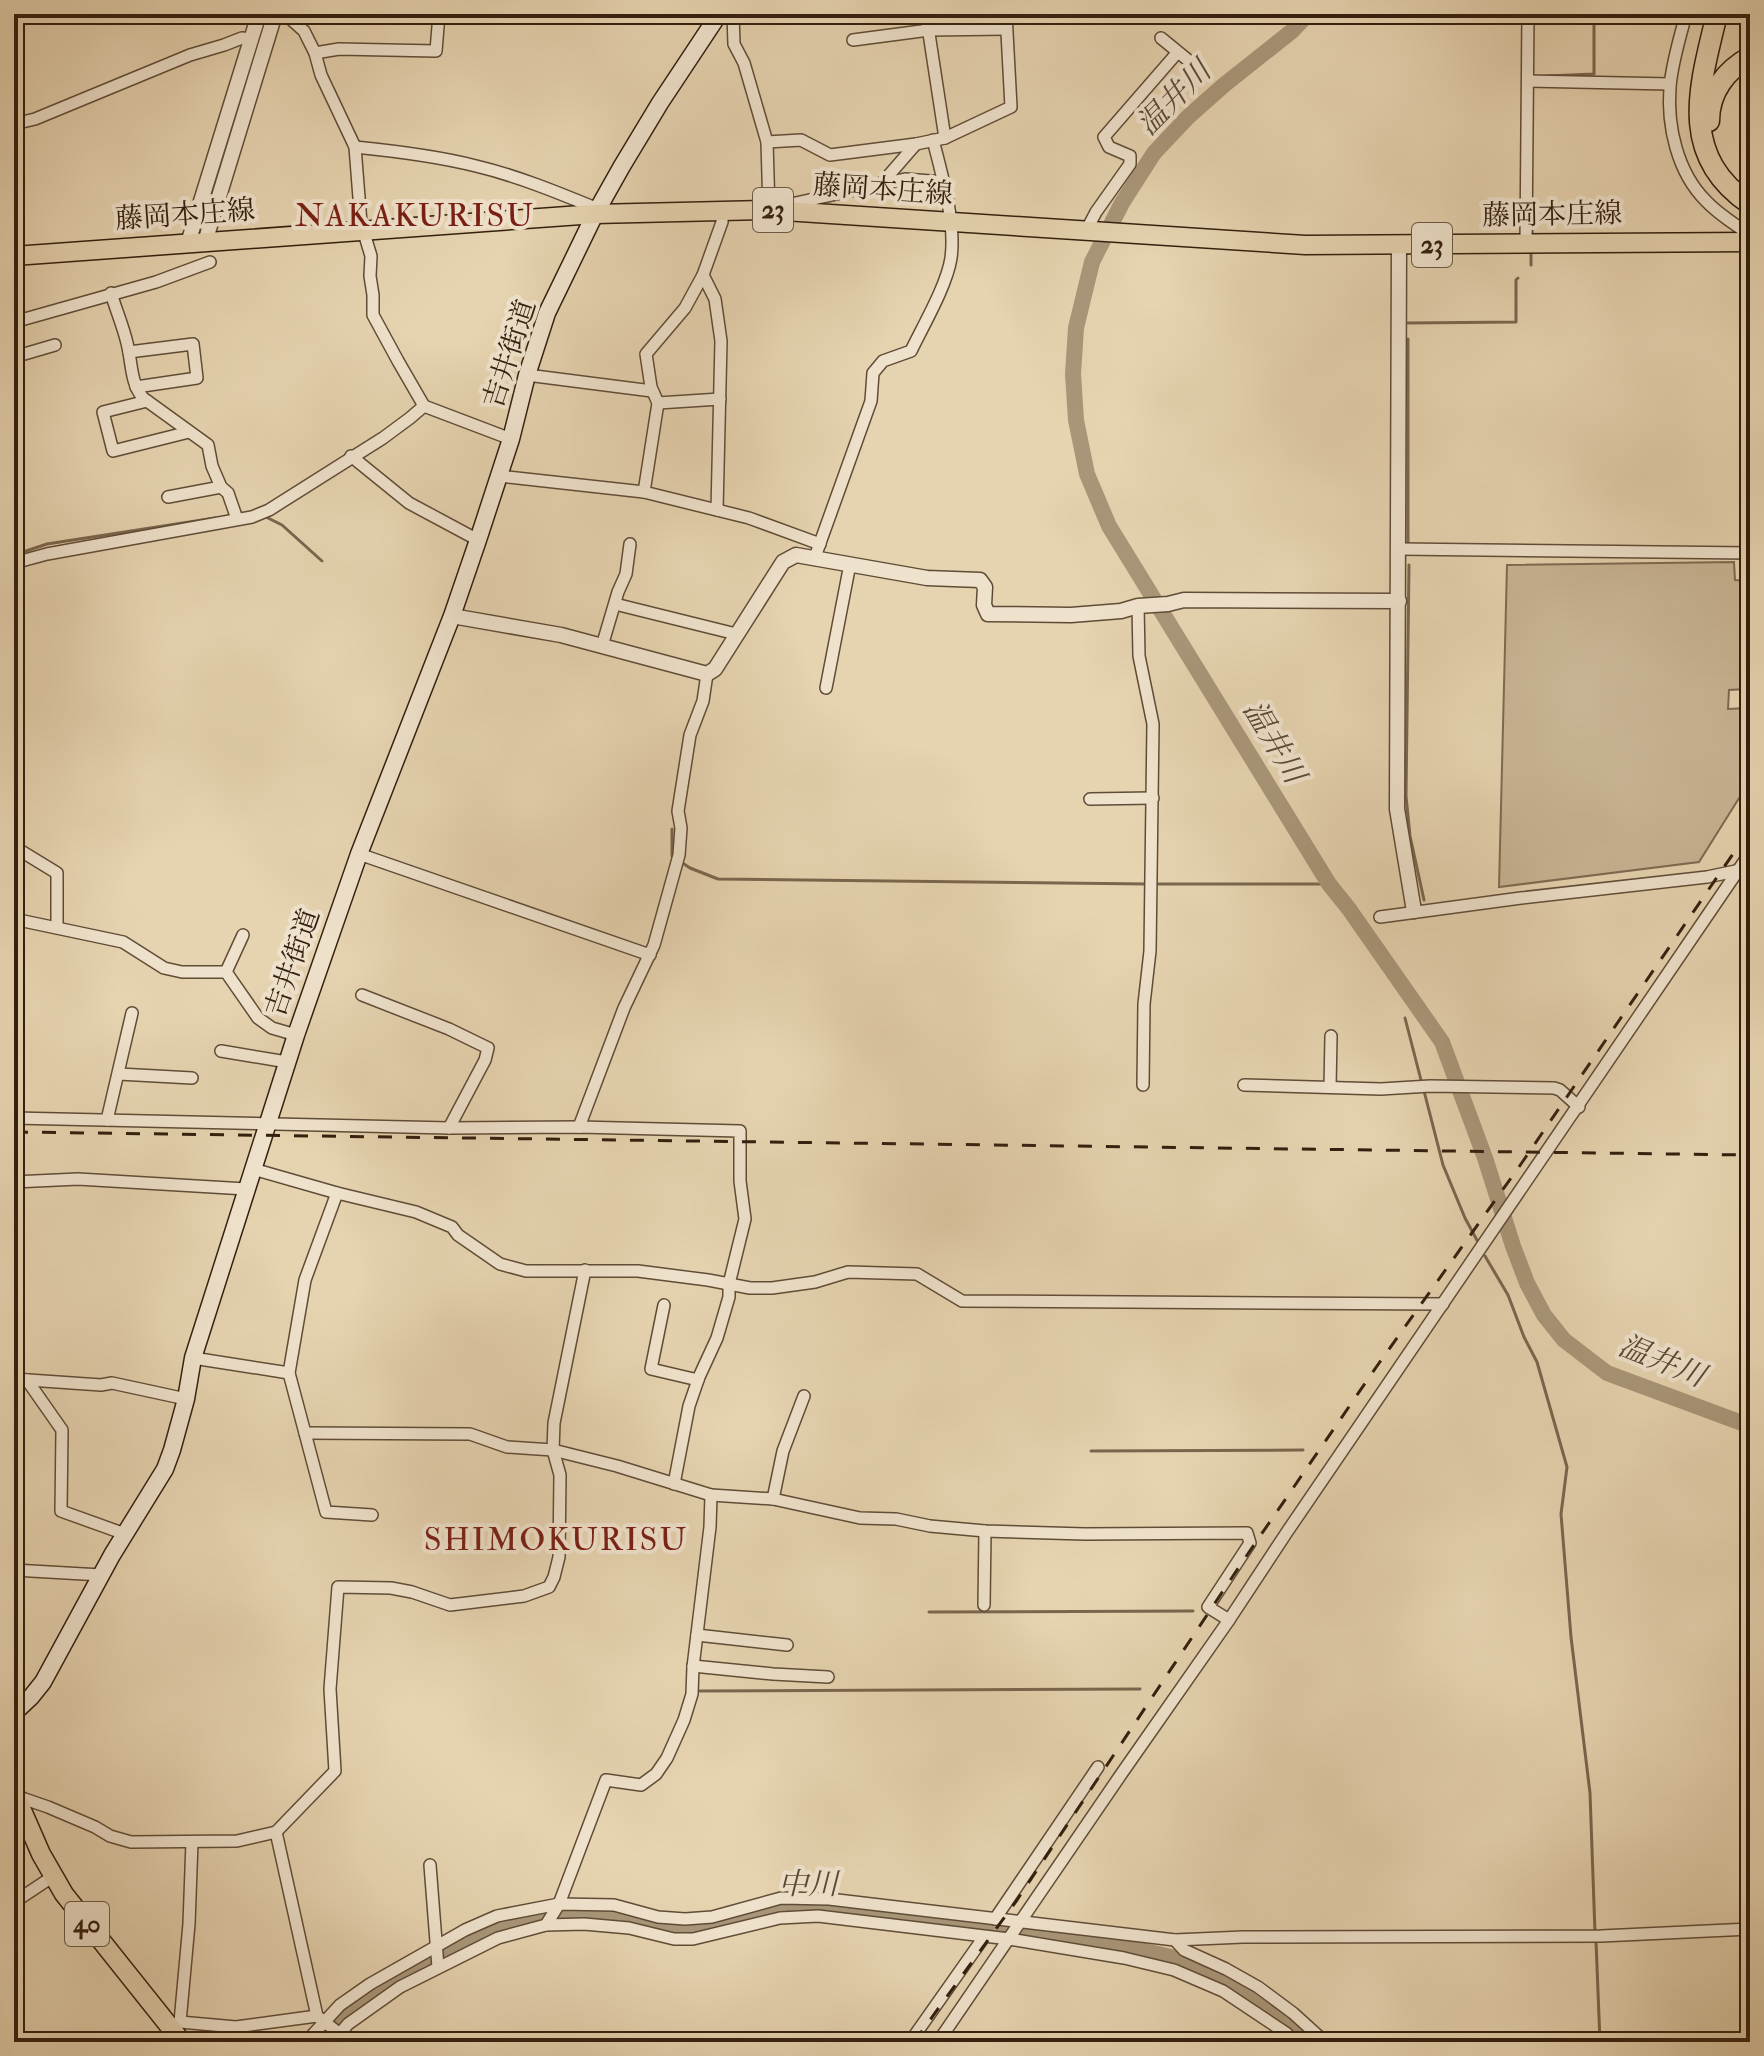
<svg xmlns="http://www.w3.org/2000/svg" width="1764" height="2056" font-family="'IM FELL Double Pica','Noto Serif JP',serif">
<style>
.green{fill:#c8b494;stroke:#7e6a51;stroke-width:2}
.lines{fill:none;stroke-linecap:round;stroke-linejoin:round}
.stream{stroke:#7a664e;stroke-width:3}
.river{stroke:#a99679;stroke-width:16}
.minor-casing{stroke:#604c36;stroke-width:14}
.tertiary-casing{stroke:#604c36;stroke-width:17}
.secondary-casing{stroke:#331f0e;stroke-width:19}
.primary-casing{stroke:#331f0e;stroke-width:21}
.motorway-casing{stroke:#331f0e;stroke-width:23}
.minor{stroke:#efe2cc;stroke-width:11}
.tertiary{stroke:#efe2cc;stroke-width:14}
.secondary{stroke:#efe2cc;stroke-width:16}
.primary{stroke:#e6d3b0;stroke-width:18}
.motorway{stroke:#e6d3b0;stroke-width:20}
.rail{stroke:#331f0e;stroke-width:3;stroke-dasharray:14 14;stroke-linecap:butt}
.labels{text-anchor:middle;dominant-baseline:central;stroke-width:8;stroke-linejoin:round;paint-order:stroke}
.shield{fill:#efe2cc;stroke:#6b5a47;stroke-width:2}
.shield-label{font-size:26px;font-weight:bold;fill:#331f0e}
.street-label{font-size:28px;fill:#331f0e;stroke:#efe2cc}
.water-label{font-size:30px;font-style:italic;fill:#5c4933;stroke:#efe2cc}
.quarter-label{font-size:32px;letter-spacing:2px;fill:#7a1f14;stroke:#efe2cc}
</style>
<rect width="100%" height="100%" fill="#e6d3b0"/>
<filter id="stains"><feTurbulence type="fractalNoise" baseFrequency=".0025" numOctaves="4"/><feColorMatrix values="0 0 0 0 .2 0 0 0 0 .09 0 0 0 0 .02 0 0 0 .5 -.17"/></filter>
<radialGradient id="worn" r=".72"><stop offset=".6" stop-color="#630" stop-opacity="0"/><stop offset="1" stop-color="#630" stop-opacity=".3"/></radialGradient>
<path class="green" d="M1734 562 1735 580 1747 581 1746 689 1729 690 1728 709 1747 708 1746 787 1699 862 1499 887 1507 565Z"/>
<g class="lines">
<g class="stream">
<path d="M1546 76 1594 74V14"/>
<path d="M1532 234V210"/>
<path d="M1531 265V251"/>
<path d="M1408 323 1516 322V280L1518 278"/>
<path d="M1408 339V546"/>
<path d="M266 517 282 525 322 561"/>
<path d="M14 555 47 544 215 518"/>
<path d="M1409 565 1406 796 1410 836 1424 900"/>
<path d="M672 829V856L690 868 718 879 1147 884"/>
<path d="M1155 884H1329"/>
<path d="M1405 1018 1422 1084"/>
<path d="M1424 1091 1443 1165 1465 1218 1479 1244"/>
<path d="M1485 1256 1508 1295 1524 1337 1537 1362 1567 1467 1561 1514 1571 1637 1590 1793 1595 1933"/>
<path d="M1091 1451 1303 1450"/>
<path d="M929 1612 1193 1611"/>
<path d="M699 1691 1140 1689"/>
<path d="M1596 1941 1600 2042"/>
</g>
<g class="river">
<path d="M1308 14 1292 31 1224 85 1188 117 1154 153 1122 203 1092 262 1076 328 1073 374 1076 420 1087 474 1109 526 1329 884 1349 909 1442 1042 1485 1158 1513 1246 1527 1283 1544 1315 1564 1340 1607 1373 1750 1426"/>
<path d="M320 2042 363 2000 400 1976 471 1937 503 1924 539 1914H594L659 1925 704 1929 774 1909 811 1907 1054 1935 1122 1946 1171 1957 1259 1999 1309 2042"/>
</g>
<defs>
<g id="minor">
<path d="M285 14 304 31 315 53 321 75 355 147 361 223 371 256 370 276 373 295V315L398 361 424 406 511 439"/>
<path d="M733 14 734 44 744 63 767 142 769 210"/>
<path d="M926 14 945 138"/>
<path d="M1686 14C1680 38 1672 62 1670 87 1667 126 1677 172 1706 201 1719 215 1735 224 1750 235"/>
<path d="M1050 18 1113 14"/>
<path d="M1161 38 1194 65"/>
<path d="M853 40 929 30 1006 29"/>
<path d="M315 53 339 49 436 51 439 14"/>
<path d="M1528 81 1670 84"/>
<path d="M14 124 35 119 190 55 224 45 242 38 251 39"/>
<path d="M767 142 801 140 830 155 916 144 945 138 1011 107 1006 14"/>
<path d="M355 147C395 151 437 156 476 166 518 176 559 193 598 209"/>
<path d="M882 183 916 144"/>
<path d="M785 208 791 204 905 179 944 182"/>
<path d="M1086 231 1096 212 1130 164V156L1109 147 1104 137 1177 53"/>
<path d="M1526 243 1528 14"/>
<path d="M111 293C116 310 123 326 127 343 132 362 130 382 143 398L208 445 212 466 221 487 228 493 237 519"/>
<path d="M14 322 156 282 210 262"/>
<path d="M129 352 193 344 197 378 136 387"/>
<path d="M14 357 55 345"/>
<path d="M527 375 652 391"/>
<path d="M147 401 103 412 113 451 189 432"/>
<path d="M658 403 720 399"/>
<path d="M351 456 409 503 478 540"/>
<path d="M499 476 644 492 749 518 820 544"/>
<path d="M644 492 658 403 651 387 646 354 685 308 703 275"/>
<path d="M168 497 221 487"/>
<path d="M717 510 721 341 715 299 703 275 722 222V210"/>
<path d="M1399 549 1750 553"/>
<path d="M815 557 871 401 873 373 883 361 911 351C923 326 947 285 951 258 956 223 942 175 933 140"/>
<path d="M14 563 47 554 252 517 269 510 383 438 410 418 424 406"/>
<path d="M615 604 736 634"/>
<path d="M1138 606 1139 656 1153 724 1150 951 1144 1004 1143 1085"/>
<path d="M602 646 618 592 626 574 630 544"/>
<path d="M826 688 850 564"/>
<path d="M1090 799 1153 798"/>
<path d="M14 851H21L57 873V927"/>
<path d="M359 854 650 955"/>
<path d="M1380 917 1521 898 1707 877 1750 868"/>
<path d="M14 919 123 942 164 968 182 972H226L258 1018 272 1028 296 1035"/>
<path d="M226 972 243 935"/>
<path d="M362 995 449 1029 488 1048 485 1060 449 1128"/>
<path d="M221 1051 287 1062"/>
<path d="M119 1074 192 1078"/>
<path d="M1244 1085 1381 1089 1430 1086 1554 1088 1560 1090 1579 1107"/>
<path d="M1330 1087 1331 1036"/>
<path d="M14 1118 449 1128 579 1127 740 1131V1181L745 1219 729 1284V1297L717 1338 699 1377 689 1406 674 1484"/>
<path d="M107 1120 132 1013"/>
<path d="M579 1127 624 1008 654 945 679 855 681 828 678 811 690 735 703 701 707 674"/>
<path d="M253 1169 337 1193 416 1212 452 1227 458 1235 500 1264 526 1271H638L708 1280 750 1288H772L815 1282 848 1272 917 1274 962 1301 1443 1304"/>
<path d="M14 1182 78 1179 246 1189"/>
<path d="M337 1193 305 1280 289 1373 326 1512 372 1515"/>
<path d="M664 1305 651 1369 698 1380"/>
<path d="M193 1358 289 1373"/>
<path d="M14 1379 101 1385 112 1383 186 1399"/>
<path d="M27 1380 62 1430 61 1511 125 1534"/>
<path d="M305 1433 470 1434 507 1447 553 1450 617 1466 711 1495 773 1499 860 1518 896 1519 930 1526 985 1531 1085 1534 1247 1533 1250 1543 1208 1607 1229 1620"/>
<path d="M773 1499 783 1451 804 1396"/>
<path d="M14 1570 101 1575"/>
<path d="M984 1605 985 1531"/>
<path d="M697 1635 787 1645"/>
<path d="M693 1666 773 1674 828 1677"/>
<path d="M16 1796 48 1807 95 1827 110 1836 131 1842 237 1841 276 1832 335 1771 330 1689 338 1587 391 1588 412 1592 450 1605 524 1596 549 1587 554 1577 559 1557 560 1475 553 1450 554 1423 585 1270"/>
<path d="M276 1832 317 2016"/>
<path d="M14 1834 31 1831"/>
<path d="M430 1865 438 1967"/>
<path d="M14 1910 19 1899 52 1877"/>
<path d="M995 1919 1098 1767"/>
<path d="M546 1925 559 1904 606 1780 641 1785 656 1774 667 1758 684 1720 692 1694 693 1667 710 1527 711 1495"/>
<path d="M1175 1940 1184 1950 1226 1969 1258 1987 1293 2013 1325 2042"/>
<path d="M180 2022 189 1924 192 1842"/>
<path d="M176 2024 180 2022 236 2027 317 2016 340 2034"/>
<path d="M306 2042 340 2005 370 1984 465 1930 497 1916 559 1904 614 1905 658 1917 685 1919 712 1917 781 1898 829 1899 1175 1940 1243 1937 1601 1936 1750 1929"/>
<path d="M333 2042 348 2024 400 1987 498 1938 546 1925 584 1924 629 1928 674 1939H693L780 1918 818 1916 1009 1939 1124 1958 1174 1970 1223 1991 1286 2033 1295 2042"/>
<path d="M910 2042 984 1937"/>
<path d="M938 2042 1122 1773 1229 1620 1287 1532 1750 853"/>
</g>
<g id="tertiary">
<path d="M205 242 275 14"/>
<path d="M188 243 259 14"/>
<path d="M1399 245 1397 809 1414 911"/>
<path d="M452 616 561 635 707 674 715 669 783 562 796 555 927 578 980 580 985 587 984 605 988 614 1071 615 1121 611 1138 606 1168 604 1184 600 1399 601"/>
</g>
<path id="secondary" d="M14 1713 31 1697 43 1682 112 1555 165 1469 172 1450 186 1399 193 1358 296 1035 359 854 452 616 478 540 511 439 527 375 547 313 595 214 622 166 660 103 719 14"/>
<g id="primary">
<path d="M14 256 595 214 769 210 1305 245 1750 242"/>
<path d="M14 1792 41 1854 64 1894 182 2042"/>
</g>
<g id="motorway">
<path d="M1717 14C1700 85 1677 155 1750 204"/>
<path d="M1709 121C1709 92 1726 70 1750 57"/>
</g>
</defs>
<use href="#minor" class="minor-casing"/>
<use href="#tertiary" class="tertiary-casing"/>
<use href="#secondary" class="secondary-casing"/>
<use href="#primary" class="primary-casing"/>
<use href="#motorway" class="motorway-casing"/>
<use href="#minor" class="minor"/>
<use href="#tertiary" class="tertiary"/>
<use href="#secondary" class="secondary"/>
<use href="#primary" class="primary"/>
<use href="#motorway" class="motorway"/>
<g class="rail">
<path d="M14 1132 1750 1155"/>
<path d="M914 2042 1017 1900 1245 1558 1377 1366 1521 1164 1750 829"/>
</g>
</g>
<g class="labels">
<g class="shield">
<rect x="753" y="188" width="40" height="44" rx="6"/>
<rect x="1412" y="223" width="40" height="44" rx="6"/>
<rect x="65" y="1902" width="44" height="44" rx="6"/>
</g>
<g class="shield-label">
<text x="773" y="210">23</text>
<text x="1432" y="245">23</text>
<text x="87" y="1924">40</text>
</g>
<g class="street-label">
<text transform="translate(883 190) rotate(4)">藤岡本庄線</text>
<text transform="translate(185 215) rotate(-4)">藤岡本庄線</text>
<text transform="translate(1552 215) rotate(-1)">藤岡本庄線</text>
<text transform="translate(510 354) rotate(-72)">吉井街道</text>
<text transform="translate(293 963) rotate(-71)">吉井街道</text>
</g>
<g class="water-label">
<text transform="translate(1174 98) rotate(-45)">温井川</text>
<text transform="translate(1274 742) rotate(59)">温井川</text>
<text transform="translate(1662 1361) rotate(22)">温井川</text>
<text x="808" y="1884">中川</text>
</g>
<g class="quarter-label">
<text x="415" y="216">NAKAKURISU</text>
<text x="556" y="1540">SHIMOKURISU</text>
</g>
</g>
<rect width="1764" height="2056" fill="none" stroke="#e6d3b0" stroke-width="48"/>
<rect x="16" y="16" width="1732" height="2024" fill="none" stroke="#331f0e" stroke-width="4"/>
<rect x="24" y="24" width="1716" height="2008" fill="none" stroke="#331f0e" stroke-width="2"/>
<rect width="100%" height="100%" filter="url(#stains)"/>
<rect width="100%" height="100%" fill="url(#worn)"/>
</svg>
